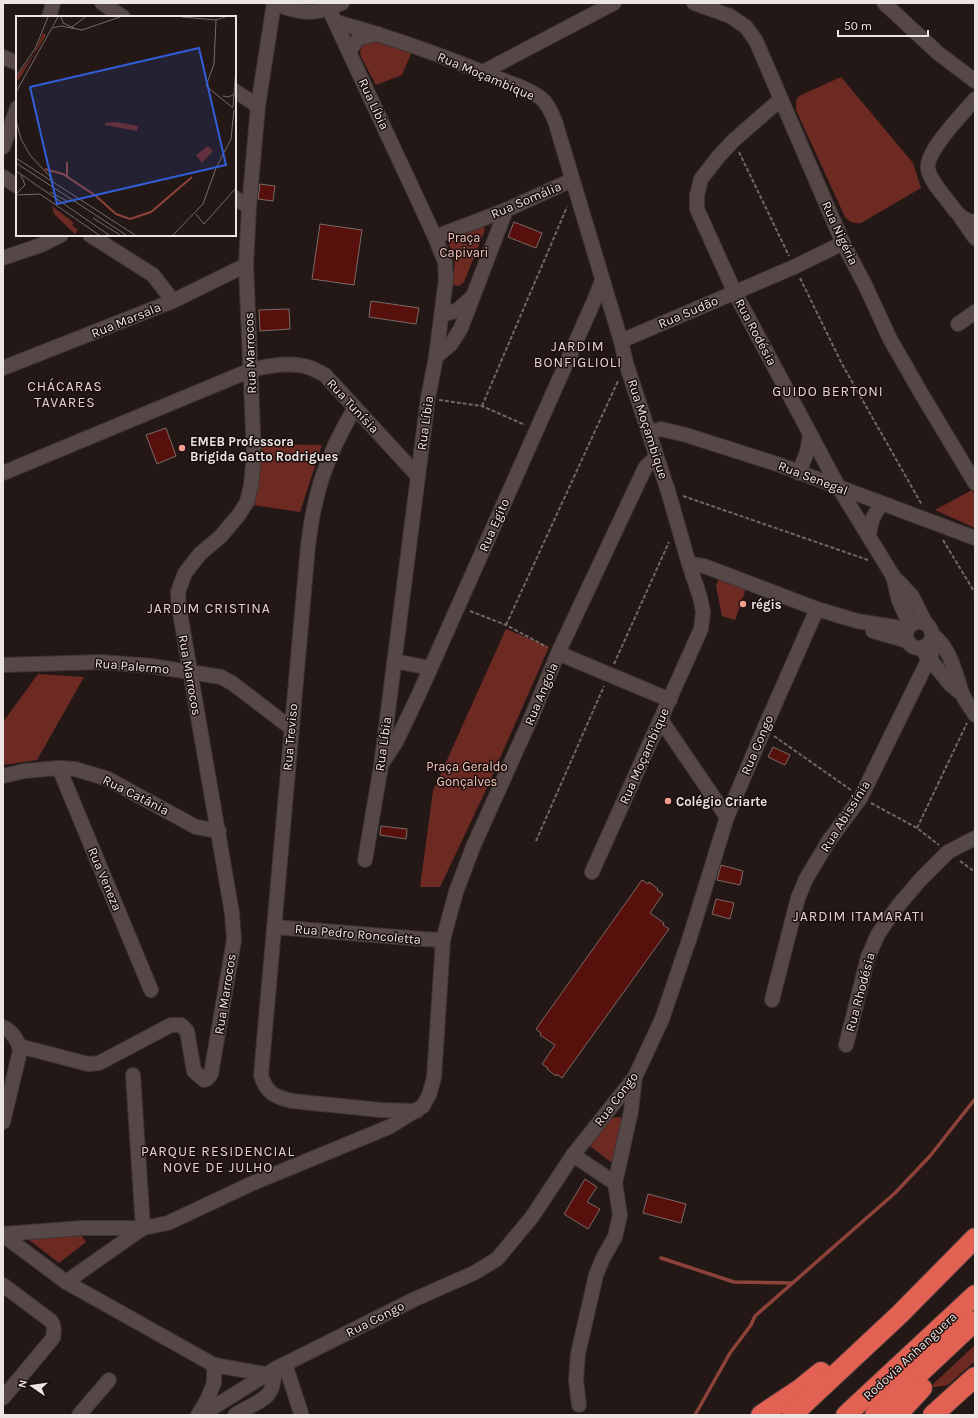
<svg xmlns="http://www.w3.org/2000/svg" width="978" height="1418" font-family="Karla,sans-serif">
<style>
.green{fill:#6d2a23}
.lines{fill:none;stroke-linecap:round;stroke-linejoin:round}
.stream{stroke:#8e433a;stroke-width:3.5}
.building{fill:#57100c;stroke:#796a67}
.minor-casing{stroke:#3e3634;stroke-width:16}
.highway-casing{stroke:#3e3634;stroke-width:22}
.path{stroke:#716765;stroke-width:2;stroke-dasharray:4 2;stroke-linecap:butt}
.minor{stroke:#564846;stroke-width:14}
.highway{stroke:#e26153;stroke-width:20}
.poi-dot{fill:#f59c90;stroke:#1a0f0d;stroke-width:1.5}
.labels{text-anchor:middle;dominant-baseline:central;stroke-width:3;stroke-linejoin:round;paint-order:stroke}
.street-label{font-size:13px;fill:#ede5e3;stroke:#1a0f0d}
.park-label{font-size:13px;fill:#f4c6bf;stroke:#1a0f0d}
.poi-label{font-size:13px;font-weight:bold;fill:#ede5e3;stroke:#1a0f0d;text-anchor:start}
.neighbourhood-label{font-size:14px;letter-spacing:1px;fill:#e3d2cf;stroke:#1a0f0d}
.inset-river{fill:none;stroke:#8e433a;stroke-width:2}
.inset-road{fill:none;stroke:#746a68;stroke-width:1}
.view{fill:#325dd9;fill-opacity:0.15;stroke:#325dd9;stroke-width:2}
.inset-edge{fill:none;stroke:#ede5e3;stroke-width:2}
</style>
<rect width="100%" height="100%" fill="#231816"/>
<g class="green">
<path d="M378 39 411 54 402 75 376 85 361 57 360 52 363 44Z"/>
<path d="M841 77 913 163 921 188 861 223C854 224 850 222 845 217L796 110V100L799 96Z"/>
<path d="M483 226 485 230 464 282 459 286 454 285 450 282C454 273 456 266 453 256 452 249 447 245 449 238Z"/>
<path d="M261 444 322 445 300 512 252 505Z"/>
<path d="M972 490 975 495V528L935 510Z"/>
<path d="M720 577 748 583 735 620 722 616 716 586 717 583Z"/>
<path d="M506 629 549 647 485 792 440 887H420L433 791Z"/>
<path d="M38 674 84 677 37 760 3 765V722Z"/>
<path d="M620 1117 623 1120 617 1152 611 1162 608 1160 590 1146 593 1138 610 1118Z"/>
<path d="M81 1235 86 1242 59 1263 24 1236Z"/>
<path d="M975 1345V1361L948 1385 929 1388Z"/>
</g>
<g class="lines">
<g class="stream">
<path d="M661 1258 734 1282 792 1283"/>
<path d="M695 1415 730 1353 751 1325 755 1316 895 1193 930 1156 975 1099"/>
</g>
</g>
<g class="building">
<path d="M260 184 275 186 273 201 258 199Z"/>
<path d="M514 222 542 233 536 248 508 237Z"/>
<path d="M320 224 362 230 354 285 312 279Z"/>
<path d="M371 301 419 308 416 324 369 317Z"/>
<path d="M289 309 290 329 260 331 259 310Z"/>
<path d="M166 428 176 456 157 464 146 435Z"/>
<path d="M773 747 790 755 785 765 768 757Z"/>
<path d="M381 826 407 829 406 839 380 835Z"/>
<path d="M721 865 743 871 740 885 717 880Z"/>
<path d="M642 880 648 884 649 882 658 889 657 890 663 894 650 913 664 923 663 925 669 929 562 1078 557 1074 556 1076 547 1069 548 1068 542 1064 555 1045 540 1035 541 1033 536 1029Z"/>
<path d="M716 899 734 903 730 919 712 914Z"/>
<path d="M585 1179 597 1187 587 1202 600 1209 588 1229 564 1214Z"/>
<path d="M648 1194 686 1204 681 1223 643 1213Z"/>
</g>
<g class="lines">
<defs>
<g id="minor">
<path d="M102 3 123 17"/>
<path d="M274 3C302 15 315 15 342 3"/>
<path d="M694 3 730 16 746 27 756 41 843 243 865 285 890 339 921 393 975 483"/>
<path d="M884 3 938 53 975 81"/>
<path d="M329 9 435 237 445 262 446 279 436 357 428 398 381 766 365 860"/>
<path d="M49 17 53 3"/>
<path d="M336 22C391 37 444 56 497 78 512 84 531 89 543 100 549 106 552 114 555 121L621 341 626 363 668 491 689 564 700 597 703 612 701 629 592 872"/>
<path d="M349 51 359 38 378 34"/>
<path d="M3 57 17 63"/>
<path d="M483 72 614 3"/>
<path d="M235 91 258 106"/>
<path d="M781 99 734 140 719 156 701 179 697 195V209L735 293 839 488 893 576 912 596 926 624"/>
<path d="M975 99C963 114 925 151 928 169 930 180 941 192 947 200 955 210 961 221 975 222"/>
<path d="M3 147 17 108"/>
<path d="M3 177 17 186"/>
<path d="M235 198 249 207"/>
<path d="M961 218 975 238"/>
<path d="M90 235 153 275 173 301"/>
<path d="M435 237 506 210 572 180"/>
<path d="M3 258 41 245 61 235"/>
<path d="M442 315 458 310 471 298"/>
<path d="M958 324 975 312"/>
<path d="M621 341 794 267 843 243"/>
<path d="M436 357 451 344 461 328 506 210"/>
<path d="M3 368 173 301 246 265"/>
<path d="M355 408C336 439 321 473 314 509 311 521 310 533 308 546L261 1075C266 1093 275 1097 292 1101L381 1110 417 1111"/>
<path d="M649 432 661 429 686 435 780 465 975 538"/>
<path d="M3 473 251 370C270 365 292 361 311 368 316 370 321 373 325 375L417 475"/>
<path d="M799 473 807 452 810 435"/>
<path d="M869 537C870 523 873 515 882 504"/>
<path d="M689 564 704 566 817 609 857 621 907 629"/>
<path d="M893 576 899 601 910 625"/>
<circle cx="919" cy="635" r="13"/>
<path d="M873 631 908 641"/>
<path d="M933 635C951 649 955 673 962 693 965 701 971 708 975 715"/>
<path d="M924 652 950 684 962 694"/>
<path d="M558 653 670 700"/>
<path d="M394 661 430 668"/>
<path d="M3 665 101 662 152 666 190 672 221 677 232 683 291 728"/>
<path d="M661 720 727 817"/>
<path d="M383 762 396 742 419 694 594 301 602 281"/>
<path d="M59 768 151 990"/>
<path d="M3 776 24 771 59 768 75 769 108 779 196 827 219 831"/>
<path d="M274 927 423 939 443 940"/>
<path d="M772 1000 798 898 806 879 828 842 861 797 938 640"/>
<path d="M3 1027C13 1032 18 1040 20 1051L3 1122"/>
<path d="M846 1045 868 957 878 934 897 907 920 880 948 852 975 838"/>
<path d="M19 1046 88 1064 99 1063 171 1025H181L187 1031 194 1071 204 1080 207 1079 211 1074 234 940 232 913 179 607 178 592 185 573 200 554 221 536 238 516 247 502 251 485 254 455 246 265 249 207 258 106 274 3"/>
<path d="M133 1075 143 1228"/>
<path d="M573 1155 615 1183"/>
<path d="M3 1234 82 1228H143L168 1223 253 1183 389 1127 423 1106 429 1095 434 1078 443 940 456 892 473 847 531 718 558 653 645 468 656 457"/>
<path d="M3 1235 66 1282 214 1365 265 1374"/>
<path d="M66 1282 143 1228"/>
<path d="M3 1285 51 1321C55 1327 54 1331 53 1338L3 1398"/>
<path d="M285 1364 301 1413"/>
<path d="M579 1405 576 1380 578 1354 596 1275 603 1258 615 1237 620 1215 615 1183 631 1111 635 1077"/>
<path d="M79 1415 109 1380"/>
<path d="M198 1415 207 1400 214 1383V1365"/>
<path d="M204 1415 214 1407 275 1369 415 1299 474 1273 497 1259 532 1217 573 1155 635 1077 662 1019 690 937 727 817 764 729 817 609"/>
<path d="M235 1415C245 1408 263 1402 269 1393 274 1387 274 1376 275 1369"/>
</g>
<g id="highway">
<path d="M761 1415 800 1389 821 1372"/>
<path d="M792 1415 900 1314 975 1238"/>
<path d="M846 1415 975 1295"/>
<path d="M875 1415 975 1321"/>
<path d="M897 1415 922 1388"/>
<path d="M933 1415 975 1377"/>
</g>
</defs>
<use href="#minor" class="minor-casing"/>
<use href="#highway" class="highway-casing"/>
<g class="path">
<path d="M739 152 789 256"/>
<path d="M800 278 842 364 922 505"/>
<path d="M439 400 482 406 525 425"/>
<path d="M482 406 567 207"/>
<path d="M683 496 868 560"/>
<path d="M943 540 975 593"/>
<path d="M470 611 506 625 547 647"/>
<path d="M506 625 618 381"/>
<path d="M614 664 669 542"/>
<path d="M774 736 851 790"/>
<path d="M871 803 917 828 939 845"/>
<path d="M917 828 967 723"/>
<path d="M536 841 604 686"/>
<path d="M960 861 975 872"/>
</g>
<use href="#minor" class="minor"/>
<use href="#highway" class="highway"/>
</g>
<g class="poi-dot">
<circle cx="182" cy="448" r="4"/>
<circle cx="743" cy="604" r="4"/>
<circle cx="668" cy="801" r="4"/>
</g>
<g class="labels">
<g class="street-label">
<text transform="translate(486 76) rotate(23)">Rua Moçambique</text>
<text transform="translate(374 104) rotate(65)">Rua Líbia</text>
<text transform="translate(526 200) rotate(-23)">Rua Somália</text>
<text transform="translate(840 233) rotate(65)">Rua Nigéria</text>
<text transform="translate(688 312) rotate(-23)">Rua Sudão</text>
<text transform="translate(126 320) rotate(-22)">Rua Marsala</text>
<text transform="translate(756 332) rotate(62)">Rua Rodésia</text>
<text transform="translate(250 353) rotate(-92)">Rua Marrocos</text>
<text transform="translate(353 406) rotate(47)">Rua Tunísia</text>
<text transform="translate(425 423) rotate(-82)">Rua Líbia</text>
<text transform="translate(648 429) rotate(72)">Rua Moçambique</text>
<text transform="translate(813 478) rotate(21)">Rua Senegal</text>
<text transform="translate(494 525) rotate(-66)">Rua Egito</text>
<text transform="translate(132 666) rotate(5)">Rua Palermo</text>
<text transform="translate(190 675) rotate(80)">Rua Marrocos</text>
<text transform="translate(541 694) rotate(-67)">Rua Angola</text>
<text transform="translate(290 737) rotate(-85)">Rua Treviso</text>
<text transform="translate(383 744) rotate(-82)">Rua Líbia</text>
<text transform="translate(757 745) rotate(-67)">Rua Congo</text>
<text transform="translate(644 756) rotate(-66)">Rua Moçambique</text>
<text transform="translate(136 795) rotate(27)">Rua Catânia</text>
<text transform="translate(845 816) rotate(-58)">Rua Abissínia</text>
<text transform="translate(105 879) rotate(67)">Rua Veneza</text>
<text transform="translate(358 934) rotate(5)">Rua Pedro Roncoletta</text>
<text transform="translate(860 992) rotate(-75)">Rua Rhodésia</text>
<text transform="translate(225 994) rotate(-81)">Rua Marrocos</text>
<text transform="translate(616 1099) rotate(-53)">Rua Congo</text>
<text transform="translate(375 1319) rotate(-27)">Rua Congo</text>
<text transform="translate(910 1356) rotate(-43)">Rodovia Anhanguera</text>
</g>
<g class="park-label">
<text x="464" y="237">Praça<tspan x="464" dy="15">Capivari</tspan></text>
<text x="467" y="766">Praça Geraldo<tspan x="467" dy="15">Gonçalves</tspan></text>
</g>
<g class="poi-label">
<text x="190" y="441">EMEB Professora<tspan x="190" dy="15">Brigida Gatto Rodrigues</tspan></text>
<text x="751" y="604">régis</text>
<text x="676" y="801">Colégio Criarte</text>
</g>
<g class="neighbourhood-label">
<text x="578" y="346">JARDIM<tspan x="578" dy="16">BONFIGLIOLI</tspan></text>
<text x="65" y="386">CHÁCARAS<tspan x="65" dy="16">TAVARES</tspan></text>
<text x="828" y="391">GUIDO BERTONI</text>
<text x="209" y="608">JARDIM CRISTINA</text>
<text x="859" y="916">JARDIM ITAMARATI</text>
<text x="218" y="1151">PARQUE RESIDENCIAL<tspan x="218" dy="16">NOVE DE JULHO</tspan></text>
</g>
</g>
<g transform="translate(16 16)">
<rect width="220" height="220" fill="#231816"/>
<path d="M27 17 30 19 2 65 0 61 18 38ZM100 106 122 110 121 115 89 109V107ZM192 130 197 135 186 147 180 139ZM36 190 58 207 56 209 62 214 59 218 38 198Z" fill="#6d2a23"/>
<path class="inset-river" d="M51 146V161M29 153 47 158 80 180 100 198 114 203 135 196 176 161"/>
<path class="inset-road" d="M45 1 47 7 58 12M166 1 200 4 209 1M200 4 198 48 190 70 217 92M56 11 69 1M37 12 45 10 66 14 104 1M0 60 19 33 32 1M0 76 42 1M207 80 213 81 220 77M217 91 220 53M0 104 5 123 14 139 37 164M0 142 119 219M0 147 110 219M0 155 93 219M34 176 51 185M0 178 9 169 5 159M0 179 24 178 83 219M180 198 188 208 220 172M77 202 104 219M157 219 187 188 200 152 215 123 218 94"/>
<path class="view" d="M183 32 210 149 41 188 14 71Z"/>
<rect width="220" height="220" class="inset-edge"/>
</g>
<rect width="978" height="1418" fill="none" stroke="#ede5e3" stroke-width="8"/>
<g transform="translate(32 1386) rotate(283)" stroke="#1a0f0d" stroke-width="3" paint-order="stroke">
<path d="M0-3L7 15L0 10L-7 15Z" fill="#ede5e3"/>
<text y="-6" font-size="11" font-weight="bold" text-anchor="middle" fill="#ede5e3">N</text>
</g>
<path d="M838 30v6h90v-6" fill="none" stroke="#ede5e3" stroke-width="2"/>
<text x="844" y="30" font-size="12" fill="#ede5e3" stroke="#1a0f0d" stroke-width="3" paint-order="stroke">50 m</text>
</svg>
